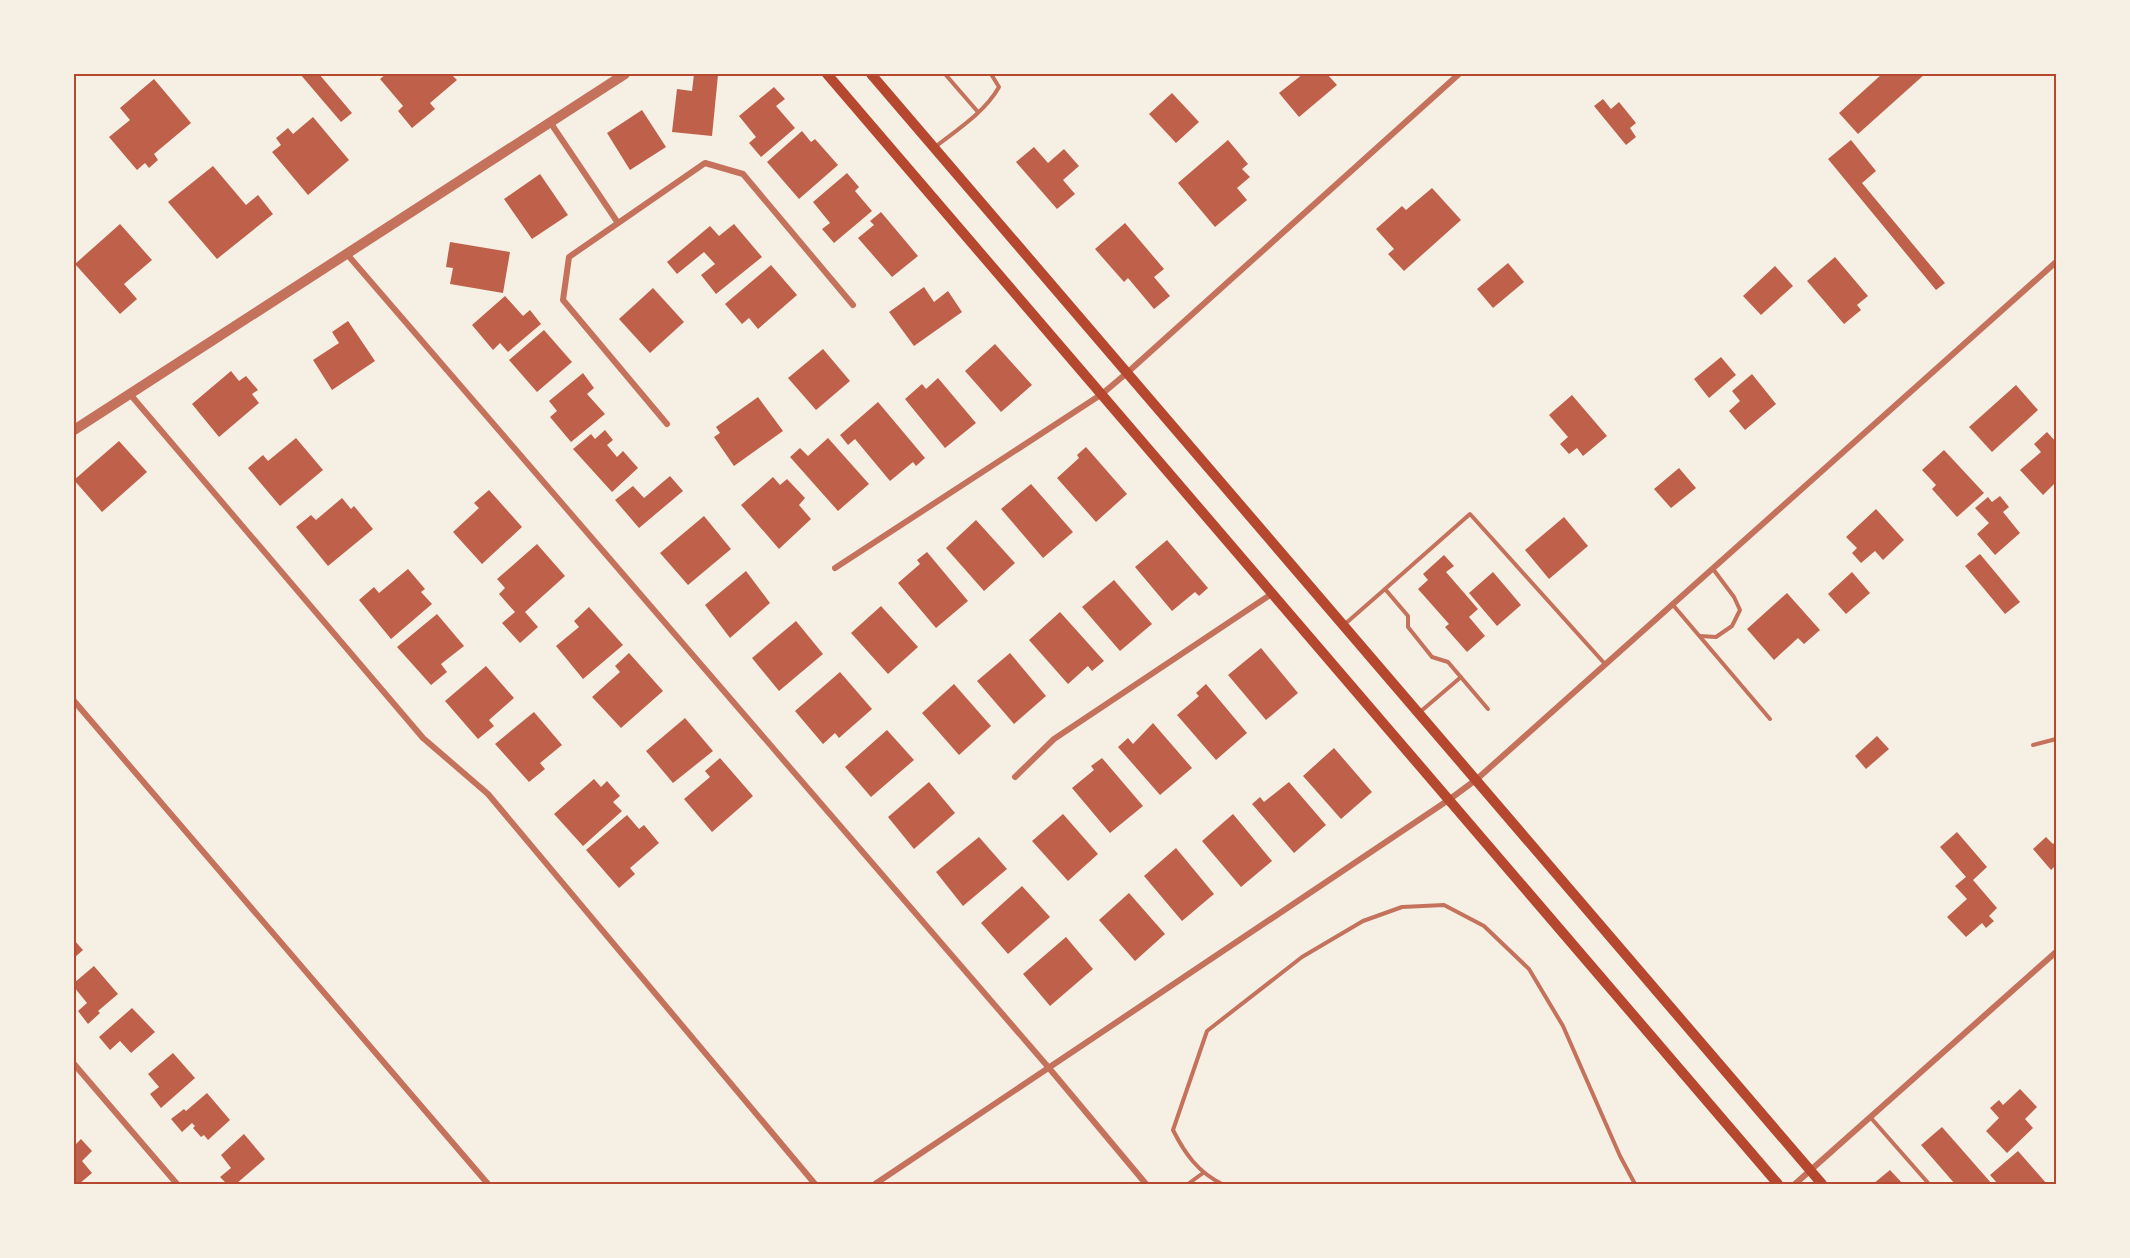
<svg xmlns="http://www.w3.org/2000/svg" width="2130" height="1258" font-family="Inter,sans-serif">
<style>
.building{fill:#bf614a}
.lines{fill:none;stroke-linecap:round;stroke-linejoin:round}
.service{stroke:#c5725c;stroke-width:4}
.minor{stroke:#c5725c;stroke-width:6}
.tertiary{stroke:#c5725c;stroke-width:10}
.secondary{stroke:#b5482f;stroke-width:10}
.neatline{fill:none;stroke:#b5482f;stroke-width:2}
</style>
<rect width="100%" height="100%" fill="#f6efe4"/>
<g class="building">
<path d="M300 74H319L352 113 341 122Z"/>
<path d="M386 74H451L457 80 430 103 435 109 412 128 398 111 403 106 380 79Z"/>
<path d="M694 74 718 75 712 136 672 132 677 89 692 91Z"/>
<path d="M1303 74H1327L1337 85 1299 117 1279 93Z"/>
<path d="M1882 74H1925L1858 134 1839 113Z"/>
<path d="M154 79 191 123 154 154 158 160 149 168 145 163 137 170 109 137 130 120 120 108Z"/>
<path d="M774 87 785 99 776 106 795 128 761 157 749 143 756 137 739 116Z"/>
<path d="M1172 93 1199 122 1176 143 1149 114Z"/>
<path d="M1603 99 1611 109 1619 102 1636 123 1630 128 1636 137 1626 145 1594 106Z"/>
<path d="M642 110 666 147 630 170 607 133Z"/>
<path d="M313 117 349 160 308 195 272 152 281 145 276 138 288 128 293 134Z"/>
<path d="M802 131 811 142 815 139 838 165 799 199 767 162Z"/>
<path d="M1228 140 1248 164 1242 169 1250 177 1237 188 1247 200 1215 227 1178 183Z"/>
<path d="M1851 140 1876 171 1862 183 1945 283 1936 290 1828 159Z"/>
<path d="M1034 147 1048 163 1064 149 1079 166 1063 180 1075 194 1057 209 1016 162Z"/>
<path d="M213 166 246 205 258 195 273 214 217 259 168 202Z"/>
<path d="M847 173 859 187 855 191 872 211 834 243 822 229 830 223 813 202Z"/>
<path d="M540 174 568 215 532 239 504 199Z"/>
<path d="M1432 188 1461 220 1404 271 1388 254 1394 249 1376 229 1402 206 1406 210Z"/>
<path d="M881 212 918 256 892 277 858 238 874 225 870 221Z"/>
<path d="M1125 223 1164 269 1154 277 1170 296 1154 309 1128 278 1124 282 1095 249Z"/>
<path d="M120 224 152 260 124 284 137 299 120 314 75 264Z"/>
<path d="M734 224 762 257 716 294 701 275 715 264 704 252 677 274 667 262 710 226 719 236Z"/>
<path d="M450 242 510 252 503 293 450 284 453 268 446 267Z"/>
<path d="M1835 257 1868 296 1857 305 1861 310 1844 324 1807 281Z"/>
<path d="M1508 263 1524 282 1493 308 1477 289Z"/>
<path d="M771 265 797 295 758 329 749 318 742 324 725 304Z"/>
<path d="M1775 266 1793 286 1761 315 1743 296Z"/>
<path d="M924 287 934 302 948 291 962 312 914 346 889 312Z"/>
<path d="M653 288 684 322 650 353 619 319Z"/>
<path d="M505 296 523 316 530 310 541 324 508 352 500 343 493 350 472 325Z"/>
<path d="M348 321 375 361 332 390 313 360 339 343 332 332Z"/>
<path d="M544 330 572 362 537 392 509 360Z"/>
<path d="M995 344 1032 385 1001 412 965 371Z"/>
<path d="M823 349 850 381 816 410 788 378Z"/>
<path d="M1721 357 1736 375 1709 398 1694 379Z"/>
<path d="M231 371 239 381 246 376 258 390 252 394 259 403 219 437 192 404Z"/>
<path d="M583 373 594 388 587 394 605 414 571 442 550 417 557 411 549 401Z"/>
<path d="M1752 374 1776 404 1745 430 1729 411 1740 401 1732 391Z"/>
<path d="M938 378 976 423 945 448 905 399 922 384 926 389Z"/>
<path d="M2016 385 2038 410 1992 452 1969 427Z"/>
<path d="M1572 395 1607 436 1583 456 1577 448 1569 454 1560 444 1568 437 1549 415Z"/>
<path d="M758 397 783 431 734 466 714 437 720 433 716 427Z"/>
<path d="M878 402 925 458 916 466 913 462 890 481 855 439 848 445 840 435Z"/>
<path d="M605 430 613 440 607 445 617 457 623 451 638 468 612 492 573 449 591 434 595 439Z"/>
<path d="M2047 432 2056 442V482L2043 495 2020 470 2041 452 2034 444Z"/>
<path d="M296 438 323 470 280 506 248 468 263 455 268 461Z"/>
<path d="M828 438 869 484 838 511 790 457 800 448 808 456Z"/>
<path d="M119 441 147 472 102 512 74 480Z"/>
<path d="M1086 447 1127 494 1096 522 1057 478 1079 458 1077 455Z"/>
<path d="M1944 450 1984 493 1957 517 1932 489 1936 485 1922 470Z"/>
<path d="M1679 468 1696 488 1671 508 1654 489Z"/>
<path d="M670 476 683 491 639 528 615 500 633 486 644 498Z"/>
<path d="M773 477 780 485 787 479 805 498 799 505 811 519 779 549 741 505Z"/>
<path d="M1031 484 1073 532 1043 558 1001 509Z"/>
<path d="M489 490 522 527 482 564 453 532 479 508 474 503Z"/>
<path d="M2000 496 2009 507 2003 512 2020 533 1995 555 1977 534 1989 523 1975 508 1988 497 1992 502Z"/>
<path d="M342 498 351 509 354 506 373 529 328 566 296 527 311 515 316 520Z"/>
<path d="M1876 509 1904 540 1883 560 1875 551 1861 563 1852 553 1857 548 1846 537Z"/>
<path d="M704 516 731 549 688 585 660 553Z"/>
<path d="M1564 517 1588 546 1549 579 1525 550Z"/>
<path d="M976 520 1015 563 984 591 946 548Z"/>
<path d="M1167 540 1208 588 1199 596 1195 592 1172 611 1135 567Z"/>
<path d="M537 544 565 576 525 612 538 627 520 643 502 623 515 612 499 594 505 588 497 579Z"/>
<path d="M927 552 968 601 936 628 898 583 920 564 917 560Z"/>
<path d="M1980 554 2020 602 2005 614 1965 566Z"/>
<path d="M1444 555 1454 566 1446 572 1478 609 1469 617 1485 636 1467 652 1445 627 1449 624 1418 589 1428 580 1423 574Z"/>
<path d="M408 569 425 589 421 592 432 604 391 639 359 600 374 587 379 593Z"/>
<path d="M746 571 770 603 730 638 705 605Z"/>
<path d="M1493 572 1521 605 1497 626 1469 593Z"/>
<path d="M1852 572 1870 593 1846 614 1828 594Z"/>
<path d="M1114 580 1152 624 1120 651 1082 607Z"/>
<path d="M1787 593 1820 630 1804 644 1798 638 1774 660 1747 629Z"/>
<path d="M881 606 918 647 888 674 851 633Z"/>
<path d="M589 607 623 645 583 679 556 646 579 627 574 621Z"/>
<path d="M1060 612 1104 661 1092 671 1088 666 1068 684 1029 640Z"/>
<path d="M437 614 464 646 441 664 447 672 431 685 397 647Z"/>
<path d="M796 621 823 654 779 691 752 658Z"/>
<path d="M1261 648 1298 693 1266 720 1228 675Z"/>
<path d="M629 653 663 691 621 728 592 697 620 672 615 666Z"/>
<path d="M1010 653 1046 696 1014 724 977 681Z"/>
<path d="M486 666 514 698 489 720 494 726 478 739 445 701Z"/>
<path d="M840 672 872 709 839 738 835 733 823 744 795 711Z"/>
<path d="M954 684 991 726 959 755 922 713Z"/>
<path d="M1206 684 1247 733 1216 760 1177 715 1199 696 1196 693Z"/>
<path d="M534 712 562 745 540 763 545 769 529 782 495 744Z"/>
<path d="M685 718 713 751 673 783 646 751Z"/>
<path d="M1153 723 1192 768 1160 795 1118 747 1128 738 1133 744Z"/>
<path d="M887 730 914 760 871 797 845 767Z"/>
<path d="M1877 736 1889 749 1866 769 1855 756Z"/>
<path d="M1334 748 1372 792 1341 819 1303 776Z"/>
<path d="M720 758 753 796 712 832 684 799 710 777 705 771Z"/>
<path d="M1102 758 1143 806 1110 833 1072 788 1094 770 1091 766Z"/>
<path d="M594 779 601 787 607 781 620 796 613 802 622 811 583 846 554 814Z"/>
<path d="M929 782 955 813 914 849 888 817Z"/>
<path d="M1289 782 1326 825 1294 853 1252 804 1260 797 1264 802Z"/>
<path d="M1063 814 1098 854 1068 881 1032 841Z"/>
<path d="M1233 814 1272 861 1241 887 1202 841Z"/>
<path d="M627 815 639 829 644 825 659 843 630 868 635 874 619 888 586 850Z"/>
<path d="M1957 832 1987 867 1973 880 1997 908 1989 916 1994 921 1986 928 1982 923 1966 937 1947 917 1967 899 1955 886 1966 877 1940 847Z"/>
<path d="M979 837 1007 869 963 906 936 872Z"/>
<path d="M2046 837 2053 844 2056 841V865L2051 870 2033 849Z"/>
<path d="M1176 848 1214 894 1182 921 1144 876Z"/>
<path d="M1022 886 1050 917 1008 954 981 923Z"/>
<path d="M1129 893 1165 934 1135 961 1099 920Z"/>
<path d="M1066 937 1093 969 1050 1006 1023 974Z"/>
<path d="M74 940 83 950 74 958Z"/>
<path d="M94 966 118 994 98 1011 100 1013 88 1024 78 1011 87 1003 74 987V983Z"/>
<path d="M132 1008 155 1032 131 1053 120 1041 110 1050 99 1037Z"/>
<path d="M173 1053 195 1078 161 1108 150 1094 159 1087 148 1074Z"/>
<path d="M2020 1089 2037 1107 2025 1119 2033 1128 2007 1153 1986 1131 1999 1118 1990 1108 1999 1100 2003 1105Z"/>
<path d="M207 1093 230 1120 208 1140 204 1135 201 1137 193 1128 195 1126 192 1123 182 1132 171 1119 184 1109 186 1111Z"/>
<path d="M1942 1127 1992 1184H1955L1921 1145Z"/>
<path d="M244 1134 265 1159 236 1184H227L220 1177 231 1168 221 1155Z"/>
<path d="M81 1139 92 1151 82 1161 92 1173 79 1184H74V1146Z"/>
<path d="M2018 1151 2047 1184H1998L1990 1175Z"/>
<path d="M1890 1170 1903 1184H1873Z"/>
</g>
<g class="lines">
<g class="service">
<path d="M945 74 978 112"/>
<path d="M935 147C957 130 985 112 999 87L991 74"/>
<path d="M1385 589 1470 514 1605 664"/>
<path d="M1673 605 1770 719"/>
<path d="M1345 624 1385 589 1408 616V627L1432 657 1448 662 1488 709"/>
<path d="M1700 636 1716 637 1732 626 1740 610 1734 597 1713 569"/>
<path d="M1420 712 1461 677"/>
<path d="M2033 745 2056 739"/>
<path d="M1871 1118 1929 1184"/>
<path d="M1188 1184 1203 1173"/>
<path d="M1222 1184C1198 1172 1185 1154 1173 1130L1207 1031 1302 957 1363 921 1402 907 1444 905 1484 926 1529 969 1563 1026 1620 1156 1635 1184"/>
</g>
<g class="minor">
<path d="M550 122 618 223"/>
<path d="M346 253 1049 1068 1146 1184"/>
<path d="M129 393 423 738 488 794 815 1184"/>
<path d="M667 424 563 300 569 257 705 163 743 174 853 305"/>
<path d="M835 568 1102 394 1128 372 1459 74"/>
<path d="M74 701 488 1184"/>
<path d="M1015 777 1054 739 1273 593"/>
<path d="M74 1064 177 1184"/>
<path d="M875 1184 1450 799 1477 779 2056 262"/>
<path d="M1795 1184 2056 952"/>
</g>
<path class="tertiary" d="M74 430 625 74"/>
<g class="secondary">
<path d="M827 74 1778 1184"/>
<path d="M871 74 1822 1184"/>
</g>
</g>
<rect width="2130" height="1258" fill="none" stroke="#f6efe4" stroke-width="150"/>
<rect x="75" y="75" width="1980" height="1108" class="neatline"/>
</svg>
